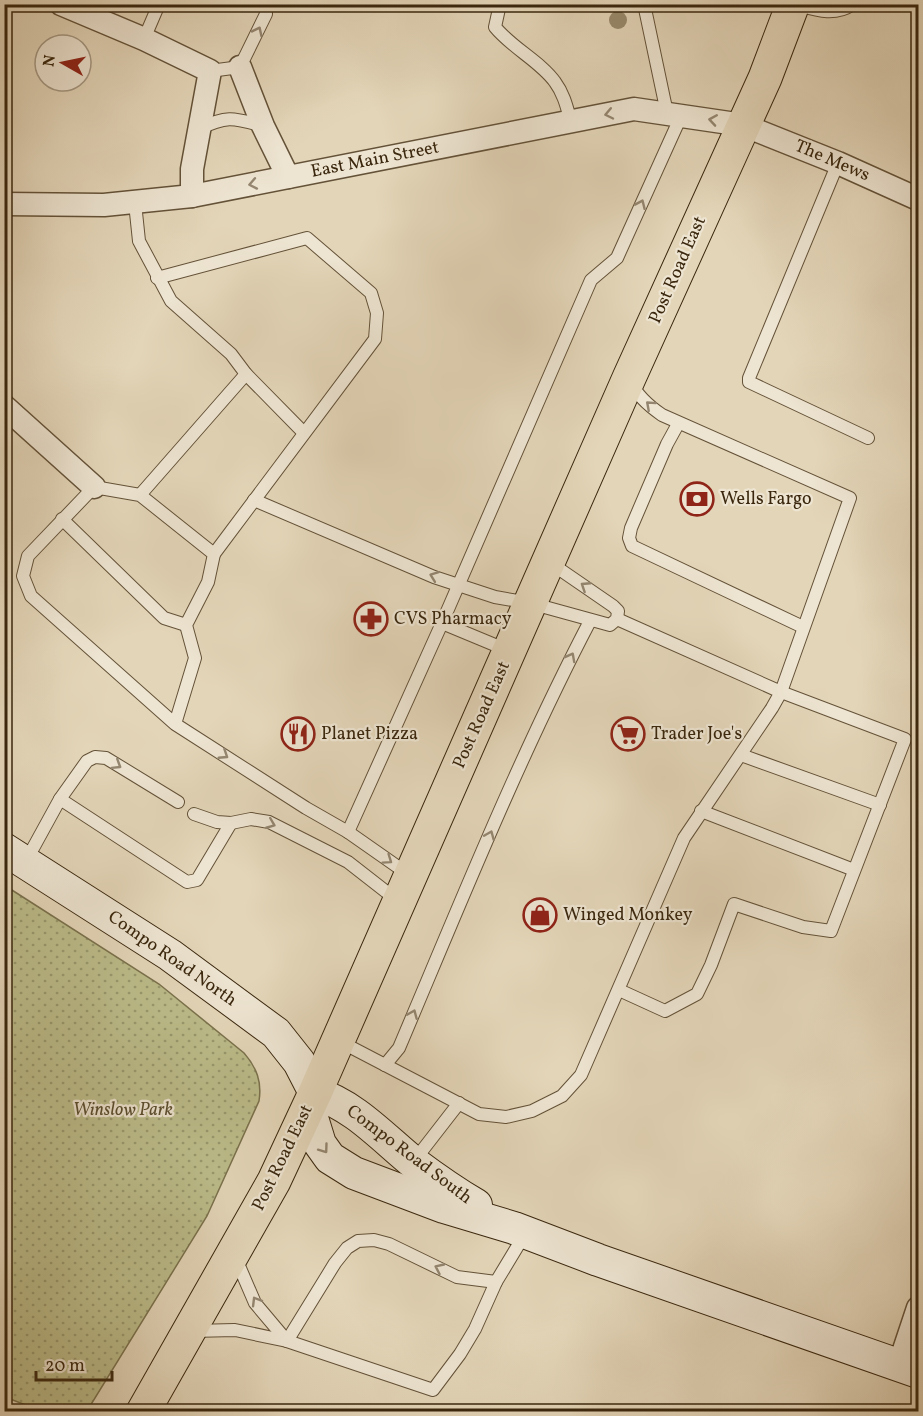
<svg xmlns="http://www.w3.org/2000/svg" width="923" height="1416" font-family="Vollkorn,serif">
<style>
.green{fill:url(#green-dots);stroke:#7a714c;stroke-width:1.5}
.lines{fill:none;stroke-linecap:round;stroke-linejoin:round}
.lane-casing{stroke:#645238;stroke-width:14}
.street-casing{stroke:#645238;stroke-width:25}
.secondary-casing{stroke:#3a270e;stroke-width:34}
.primary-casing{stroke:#3a270e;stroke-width:35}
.lane{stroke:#ede4d1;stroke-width:12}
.street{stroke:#ede4d1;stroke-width:22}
.secondary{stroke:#ede4d1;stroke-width:32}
.primary{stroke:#e3d5b8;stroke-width:33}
.tree{fill:#988a6c}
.oneway{stroke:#948670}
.labels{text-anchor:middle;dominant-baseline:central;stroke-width:4.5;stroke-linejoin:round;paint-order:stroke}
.street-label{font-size:18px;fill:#3a270e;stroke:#ede4d1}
.poi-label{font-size:18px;fill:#3a270e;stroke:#ede4d1;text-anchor:start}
.park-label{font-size:18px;font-style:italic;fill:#5a4c2d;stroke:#ede4d1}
</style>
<defs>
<pattern id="green-dots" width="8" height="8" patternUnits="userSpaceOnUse" patternTransform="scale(1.5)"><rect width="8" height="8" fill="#bbbb89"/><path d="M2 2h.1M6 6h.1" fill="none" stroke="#99986e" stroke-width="1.8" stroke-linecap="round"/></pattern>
</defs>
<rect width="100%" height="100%" fill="#e3d5b8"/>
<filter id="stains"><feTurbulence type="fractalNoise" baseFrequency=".00333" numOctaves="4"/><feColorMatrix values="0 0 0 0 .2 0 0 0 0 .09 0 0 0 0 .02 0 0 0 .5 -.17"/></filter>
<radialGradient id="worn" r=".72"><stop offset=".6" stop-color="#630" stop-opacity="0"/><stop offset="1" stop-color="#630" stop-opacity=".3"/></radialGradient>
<path class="green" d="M4 885 159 984 244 1053C257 1068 262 1082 259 1101L207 1216 87 1411H41L5 1397Z"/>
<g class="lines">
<defs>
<g id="lane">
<path d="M500 4 495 27C512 48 541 62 555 82 564 94 567 108 571 122"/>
<path d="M644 4 667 113"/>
<path d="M795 4C816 10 834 17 853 4"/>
<path d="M144 39 159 4"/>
<path d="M210 71 240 67 266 14 265 4"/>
<path d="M199 129C227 115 234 118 263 126"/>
<path d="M838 163 749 378V382L868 438"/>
<path d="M135 203 139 241 171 301 231 354 246 374 304 433"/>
<path d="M157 278 307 238 371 293 377 313 375 339 214 554"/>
<path d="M678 424 667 444 631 528 629 538 632 546 803 627"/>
<path d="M140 495 246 374"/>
<path d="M254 500 434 577 495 597 530 603 610 625 617 619 618 611 613 606 549 562"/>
<path d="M62 519 164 618 186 625"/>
<path d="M617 619 781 692 905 739 831 931 803 927 734 904 711 965 697 994 665 1011 619 990"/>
<path d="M442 623 507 650"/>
<path d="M175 724 195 658 186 625 208 582 214 554 140 495 94 487 28 556 23 576 31 596 175 724 306 808 348 832 408 874"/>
<path d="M741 755 880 805"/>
<path d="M60 799 87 761 95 757 106 758 178 802"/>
<path d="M701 811 854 870"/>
<path d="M194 814 217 822 231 823 251 819 269 822 348 862 398 901"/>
<path d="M348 832 442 623 591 280 617 258 682 114"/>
<path d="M26 861 60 799 187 882 197 880 231 823"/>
<path d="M339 1041 479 1114 506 1117 532 1111 562 1096 581 1075 684 838 772 708 781 692 850 498 662 415C649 406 637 396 631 382"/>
<path d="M385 1065 399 1048C460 904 518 759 590 621"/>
<path d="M414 1161 459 1103"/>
<path d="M236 1259 255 1303 287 1341"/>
<path d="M192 1331 235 1330 287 1341 433 1390 460 1354 475 1329 496 1282 525 1234"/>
<path d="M287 1341 335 1263 347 1248 358 1241 374 1240 389 1244 457 1277 496 1282"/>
</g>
<g id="street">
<path d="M61 4 144 39 210 71 192 169V196"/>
<path d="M240 67 263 126 288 177"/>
<path d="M4 204 104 205 192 196 634 109 743 125 838 163 918 199"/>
<path d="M4 406 94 487"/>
<path d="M899 1365 918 1308"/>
</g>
<g id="secondary">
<path d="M4 849 170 955 276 1033 299 1062 315 1093"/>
<path d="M315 1093 312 1118 320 1144 330 1158 354 1173 444 1207 514 1228 598 1260 918 1372"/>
<path d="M315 1093C355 1106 382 1137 414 1163 434 1178 454 1192 476 1205"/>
</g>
<path id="primary" d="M143 1412 274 1181 315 1093 629 378 765 78 793 4"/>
</defs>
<use href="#lane" class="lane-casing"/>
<use href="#street" class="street-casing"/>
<use href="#secondary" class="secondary-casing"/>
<use href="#primary" class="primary-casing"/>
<use href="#lane" class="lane"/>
<use href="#street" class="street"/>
<use href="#secondary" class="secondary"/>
<use href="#primary" class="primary"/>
</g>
<circle class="tree" cx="618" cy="20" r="9"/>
<defs><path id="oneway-chevron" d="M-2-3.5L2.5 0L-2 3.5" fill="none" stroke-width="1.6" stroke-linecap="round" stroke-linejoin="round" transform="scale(1.5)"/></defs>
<g class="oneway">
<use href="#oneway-chevron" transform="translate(258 31) rotate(-64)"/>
<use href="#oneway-chevron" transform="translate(609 114) rotate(168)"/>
<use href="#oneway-chevron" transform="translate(713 120) rotate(-171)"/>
<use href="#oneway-chevron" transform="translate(253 184) rotate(169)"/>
<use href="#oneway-chevron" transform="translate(641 204) rotate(-66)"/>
<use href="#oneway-chevron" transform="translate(650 405) rotate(-138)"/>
<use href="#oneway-chevron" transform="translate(434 576) rotate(-159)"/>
<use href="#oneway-chevron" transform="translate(585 586) rotate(-147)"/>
<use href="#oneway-chevron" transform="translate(571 657) rotate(-62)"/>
<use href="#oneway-chevron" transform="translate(224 755) rotate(33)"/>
<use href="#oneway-chevron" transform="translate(117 765) rotate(32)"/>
<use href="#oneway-chevron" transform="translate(271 824) rotate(22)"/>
<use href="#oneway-chevron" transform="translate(490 835) rotate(-67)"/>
<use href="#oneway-chevron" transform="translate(388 860) rotate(35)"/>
<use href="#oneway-chevron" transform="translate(413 1014) rotate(-67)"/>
<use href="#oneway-chevron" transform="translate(324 1149) rotate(54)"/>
<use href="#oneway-chevron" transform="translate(439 1268) rotate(-155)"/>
<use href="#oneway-chevron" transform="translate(256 1301) rotate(-121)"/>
</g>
<defs>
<symbol id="bank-ring" viewBox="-11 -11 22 22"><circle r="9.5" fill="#ede4d1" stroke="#8f2418" stroke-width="1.5"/><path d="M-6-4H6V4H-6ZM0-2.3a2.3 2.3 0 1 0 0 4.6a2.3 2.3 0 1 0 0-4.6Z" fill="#8f2418"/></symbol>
<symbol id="pharmacy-ring" viewBox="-11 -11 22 22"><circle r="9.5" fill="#ede4d1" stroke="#8f2418" stroke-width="1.5"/><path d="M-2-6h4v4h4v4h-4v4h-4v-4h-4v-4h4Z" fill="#8f2418"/></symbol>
<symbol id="restaurant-ring" viewBox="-11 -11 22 22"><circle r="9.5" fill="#ede4d1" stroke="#8f2418" stroke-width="1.5"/><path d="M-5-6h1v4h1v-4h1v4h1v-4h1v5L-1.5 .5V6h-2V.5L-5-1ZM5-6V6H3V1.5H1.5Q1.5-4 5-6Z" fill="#8f2418"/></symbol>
<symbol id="supermarket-ring" viewBox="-11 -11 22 22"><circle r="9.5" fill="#ede4d1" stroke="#8f2418" stroke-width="1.5"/><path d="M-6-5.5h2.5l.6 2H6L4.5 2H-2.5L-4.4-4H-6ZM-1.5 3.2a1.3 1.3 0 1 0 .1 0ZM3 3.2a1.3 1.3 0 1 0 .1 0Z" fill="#8f2418"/></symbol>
<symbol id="shop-ring" viewBox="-11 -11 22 22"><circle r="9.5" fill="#ede4d1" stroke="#8f2418" stroke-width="1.5"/><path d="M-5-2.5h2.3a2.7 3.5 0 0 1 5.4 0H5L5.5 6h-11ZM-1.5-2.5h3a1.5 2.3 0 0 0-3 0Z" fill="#8f2418"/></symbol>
</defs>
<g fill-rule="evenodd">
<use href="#bank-ring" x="678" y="480" width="38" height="38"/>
<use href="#pharmacy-ring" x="352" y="600" width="38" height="38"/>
<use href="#restaurant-ring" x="279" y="715" width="38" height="38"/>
<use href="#supermarket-ring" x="609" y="715" width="38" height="38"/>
<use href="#shop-ring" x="521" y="896" width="38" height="38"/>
</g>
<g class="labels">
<g class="street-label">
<text transform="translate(375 160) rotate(-11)">East Main Street</text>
<text transform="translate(832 161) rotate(23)">The Mews</text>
<text transform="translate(678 270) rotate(-66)">Post Road East</text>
<text transform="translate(482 715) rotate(-66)">Post Road East</text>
<text transform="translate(172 959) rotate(35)">Compo Road North</text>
<text transform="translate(409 1155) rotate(37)">Compo Road South</text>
<text transform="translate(283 1158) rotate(-64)">Post Road East</text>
</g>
<g class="poi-label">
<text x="720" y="499">Wells Fargo</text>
<text x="394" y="619">CVS Pharmacy</text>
<text x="321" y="734">Planet Pizza</text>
<text x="651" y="734">Trader Joe's</text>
<text x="563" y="915">Winged Monkey</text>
</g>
<g class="park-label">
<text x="123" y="1110">Winslow Park</text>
</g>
</g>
<rect width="923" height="1416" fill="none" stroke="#e3d5b8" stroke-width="24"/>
<rect x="6" y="6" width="911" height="1404" fill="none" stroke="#3a270e" stroke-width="3"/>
<rect x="12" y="12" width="899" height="1392" fill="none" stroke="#3a270e" stroke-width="1.5"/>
<g transform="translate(63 63) rotate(279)"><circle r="28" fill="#ede4d1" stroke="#a59883" stroke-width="1.5"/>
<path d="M0-4.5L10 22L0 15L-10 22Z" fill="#8f2418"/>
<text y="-9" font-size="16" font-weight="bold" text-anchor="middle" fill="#3a270e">N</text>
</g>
<path d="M36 1371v9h76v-9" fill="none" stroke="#3a270e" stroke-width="3"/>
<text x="45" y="1371" font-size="18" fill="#3a270e" stroke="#ede4d1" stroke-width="4.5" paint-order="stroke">20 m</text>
<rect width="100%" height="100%" filter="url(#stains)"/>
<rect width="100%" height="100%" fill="url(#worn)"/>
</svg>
